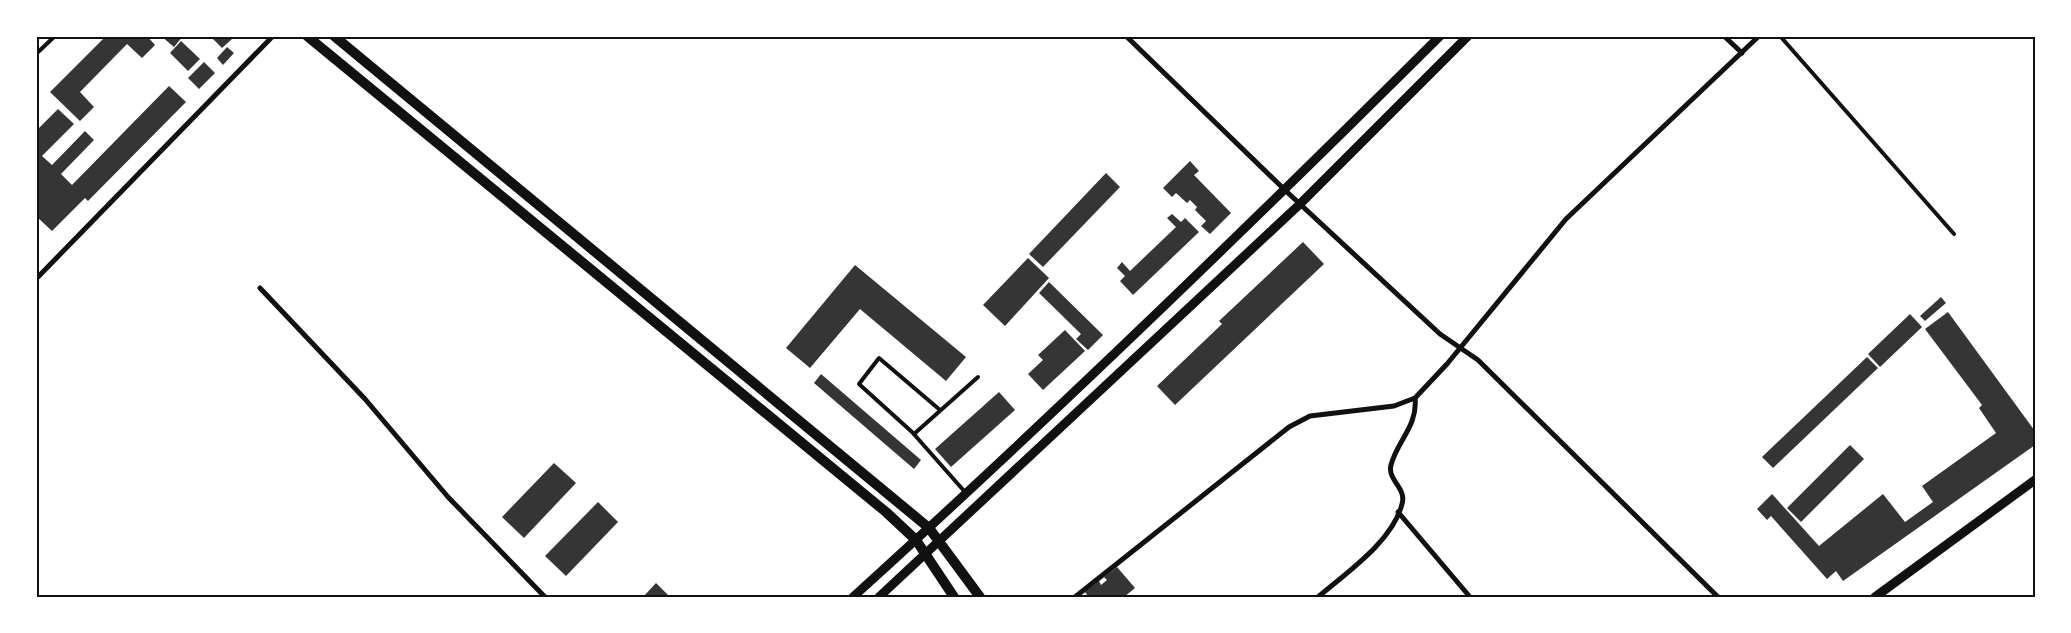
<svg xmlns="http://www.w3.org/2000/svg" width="2071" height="633" font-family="'Sofia Sans Condensed',sans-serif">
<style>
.building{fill:#353535}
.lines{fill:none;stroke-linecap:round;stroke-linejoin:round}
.service{stroke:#111;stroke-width:4}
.minor{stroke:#111;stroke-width:5}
.tertiary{stroke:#111;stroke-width:9}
.secondary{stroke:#111;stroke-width:10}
.neatline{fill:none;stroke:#111;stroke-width:2}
</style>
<rect width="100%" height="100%" fill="#fff"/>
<g class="building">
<path d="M106 36H147L155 45 142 58 127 44 80 92 94 107 80 121 50 92Z"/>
<path d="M161 36H183L174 47Z"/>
<path d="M213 36H229L232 39 222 48 212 38Z"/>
<path d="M181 41 200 59 188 71 170 53Z"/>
<path d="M227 47 234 53 223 65 217 58Z"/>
<path d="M204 62 215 73 199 89 188 78Z"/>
<path d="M169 86 186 102 88 201 85 198 52 231 36 216V198L38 196 36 194V131L58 109 74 124 42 156 52 165 85 131 94 140 61 174 72 185Z"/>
<path d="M1190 161 1199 171 1194 175 1231 213 1210 234 1201 226 1206 221 1195 210 1197 207 1190 200 1187 203 1176 193 1172 197 1163 188Z"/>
<path d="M1106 173 1120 187 1043 267 1029 254Z"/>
<path d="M1172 214 1181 222 1185 218 1199 232 1133 295 1120 281 1125 276 1117 268 1122 262 1130 271 1176 227 1167 218Z"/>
<path d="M1303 242 1324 264 1175 405 1157 386 1222 324 1219 321Z"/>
<path d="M1028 258 1049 278 1005 326 983 305Z"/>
<path d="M855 265 966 357 946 381 860 309 810 368 786 348Z"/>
<path d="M1049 282 1103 335 1088 350 1076 339 1081 334 1039 293Z"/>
<path d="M1941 297 1946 303 1925 321 1920 316Z"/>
<path d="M1948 312 2035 431V445L1843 581 1836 571 1827 579 1771 516 1767 520 1757 509 1772 494 1819 546 1883 494 1905 522 1933 502 1922 486 1996 433 1979 408 1982 405 1925 329Z"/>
<path d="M1910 314 1922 327 1880 367 1868 354Z"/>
<path d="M1065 330 1085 351 1043 390 1028 374 1043 360 1038 355Z"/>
<path d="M1867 357 1878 368 1773 468 1762 457Z"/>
<path d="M821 374 921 460 914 469 814 383Z"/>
<path d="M999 392 1015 410 951 467 935 449Z"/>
<path d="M1850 445 1864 459 1801 522 1787 508Z"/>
<path d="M554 463 576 483 524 538 502 517Z"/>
<path d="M598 502 618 522 566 576 545 556Z"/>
<path d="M1117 567 1135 588 1124 597H1085L1087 595 1085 592 1099 581 1101 585 1107 580 1104 577Z"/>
<path d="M656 583 670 597H643Z"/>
</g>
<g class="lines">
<g class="service">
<path d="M1780 36 1954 234"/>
<path d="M36 54 55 36"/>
<path d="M940 410 879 358 859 384 912 432 965 492"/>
<path d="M914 434 978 377"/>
</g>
<g class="minor">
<path d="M1126 36 1287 192 1440 334 1478 360 1718 597"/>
<path d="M1724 36 1742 53"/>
<path d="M36 279 273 36"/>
<path d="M260 288 365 399 448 497 545 597"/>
<path d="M1398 512 1470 597"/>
<path d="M1075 597 1289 427 1310 416 1394 406 1415 398 1447 364 1566 219 1759 36"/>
<path d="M1318 597C1346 573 1393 541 1402 504 1407 488 1387 480 1391 465 1397 441 1418 426 1415 398"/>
</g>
<g class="tertiary">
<path d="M853 597C1054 415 1248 227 1440 36"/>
<path d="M879 597 1300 204 1468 36"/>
<path d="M1875 597 2035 480"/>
</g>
<g class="secondary">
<path d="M307 36 886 512 916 540 954 597"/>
<path d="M334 36 929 528 980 597"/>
</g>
</g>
<rect width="2071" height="633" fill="none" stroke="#ffffff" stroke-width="75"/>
<rect x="38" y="38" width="1996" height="558" class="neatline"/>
</svg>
